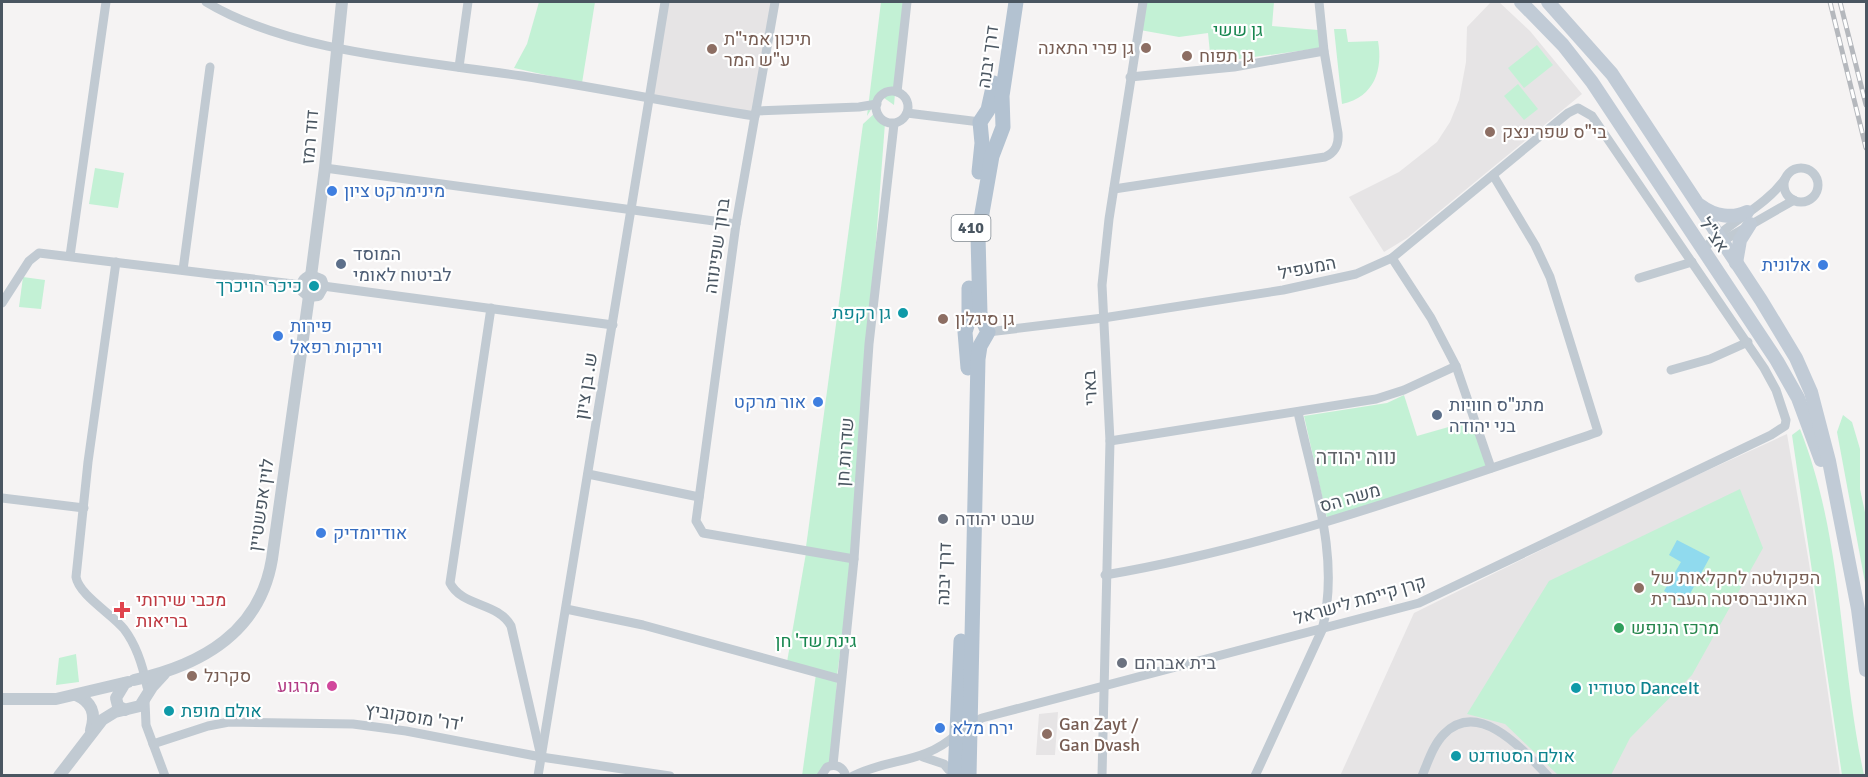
<svg xmlns="http://www.w3.org/2000/svg" width="1868" height="777" font-family="Signika,Heebo,sans-serif">
<style>
.education{fill:#e6e4e5}
.green{fill:#c3f1d5}
.water{fill:#90daee}
.lines{fill:none;stroke-linecap:round;stroke-linejoin:round}
.minor{stroke:#c1cad2;stroke-width:9}
.tertiary{stroke:#c1cad2;stroke-width:12}
.secondary{stroke:#c1cbd6;stroke-width:14}
.primary{stroke:#b3c2d1;stroke-width:15}
.rail-casing{stroke:#b5b8bd;stroke-width:5}
.rail{stroke:#fff;stroke-width:3;stroke-dasharray:9;stroke-linecap:butt}
.education-dot{fill:#8d6e63;stroke:#fff;stroke-width:2}
.shop-dot{fill:#3f7fe0;stroke:#fff;stroke-width:2}
.service-dot{fill:#5c6f8a;stroke:#fff;stroke-width:2}
.culture-dot{fill:#0f9aa8;stroke:#fff;stroke-width:2}
.worship-dot{fill:#6b7280;stroke:#fff;stroke-width:2}
.health-dot{fill:#e0444e;stroke:#fff;stroke-width:2}
.leisure-dot{fill:#2e9e5b;stroke:#fff;stroke-width:2}
.hotel-dot{fill:#d1479c;stroke:#fff;stroke-width:2}
.labels{text-anchor:middle;dominant-baseline:central;stroke-width:4.5;stroke-linejoin:round;paint-order:stroke}
.shield{fill:#fff;stroke:#808990;stroke-width:1.5}
.shield-label{font-size:16px;font-weight:bold;fill:#4a5661}
.park-label{font-size:18px;fill:#17864f;stroke:#fff}
.education-label{font-size:18px;fill:#785e54;stroke:#fff;text-anchor:start}
.street-label{font-size:18px;fill:#4a5661;stroke:#fff}
.shop-label{font-size:18px;fill:#366cbe;stroke:#fff;text-anchor:start}
.service-label{font-size:18px;fill:#4e5e75;stroke:#fff;text-anchor:start}
.culture-label{font-size:18px;fill:#0d838f;stroke:#fff;text-anchor:start}
.worship-label{font-size:18px;fill:#5b616d;stroke:#fff;text-anchor:start}
.health-label{font-size:18px;fill:#be3a42;stroke:#fff;text-anchor:start}
.leisure-label{font-size:18px;fill:#27864d;stroke:#fff;text-anchor:start}
.hotel-label{font-size:18px;fill:#b23c85;stroke:#fff;text-anchor:end}
.neighbourhood-label{font-size:20px;fill:#5f6368;stroke:#fff}
</style>
<rect width="100%" height="100%" fill="#f5f3f3"/>
<g class="education">
<path d="M668 2H771L752 114 652 96Z"/>
<path d="M1491 2H1499L1530 31 1582 94 1407 238 1384 252 1349 197 1399 172 1437 142 1450 122 1459 100 1466 62 1467 27Z"/>
<path d="M1787 434 1809 563 1840 775 1340 776 1414 613 1634 504Z"/>
<path d="M1058 712 1055 755H1036L1039 714Z"/>
</g>
<g class="green">
<path d="M539 2H595L582 83 514 68 527 44Z"/>
<path d="M881 2H903L894 105 880 95 867 116Z"/>
<path d="M1146 2H1274L1272 26 1318 30 1320 48 1211 63 1208 33 1179 37 1140 30Z"/>
<path d="M1334 29H1346L1348 42 1378 41C1383 69 1375 97 1342 104Z"/>
<path d="M1537 45 1553 65 1524 88 1508 68Z"/>
<path d="M1518 84 1538 109 1524 120 1504 96Z"/>
<path d="M876 112 885 123 852 556 806 547 863 124Z"/>
<path d="M95 168 124 173 118 208 89 204Z"/>
<path d="M23 277 45 280 41 309 19 307Z"/>
<path d="M1404 395 1417 436 1473 420 1486 466 1445 482 1327 518 1304 416 1387 403Z"/>
<path d="M1843 415 1852 422 1860 449V489L1866 517V588L1837 432Z"/>
<path d="M1800 429C1844 540 1839 660 1864 775H1842L1792 435Z"/>
<path d="M1740 489 1763 548 1692 675 1630 738 1611 775H1558L1505 724 1467 714 1549 581Z"/>
<path d="M806 553 852 560 837 676 787 662Z"/>
<path d="M76 654 79 682 56 685 59 658Z"/>
<path d="M816 674 837 679 832 761 819 775 802 776Z"/>
</g>
<path class="water" d="M1677 540 1710 557 1685 603 1664 591 1681 562 1669 555Z"/>
<g class="lines">
<g class="minor">
<path d="M206 2C290 53 425 61 522 76 600 88 677 104 755 116"/>
<path d="M775 2 736 224 696 521 703 533 854 559"/>
<path d="M459 67 468 2"/>
<path d="M1130 77 1234 67 1324 51"/>
<circle cx="892" cy="107" r="16"/>
<path d="M897 92 907 2"/>
<path d="M756 111 859 107 877 104"/>
<path d="M907 113 980 122"/>
<path d="M325 168 736 224"/>
<circle cx="1801" cy="185" r="17"/>
<path d="M1114 189 1325 157C1336 152 1339 144 1338 133L1324 51 1319 2"/>
<path d="M1719 243 1794 200"/>
<path d="M1703 250C1727 222 1763 209 1785 179"/>
<path d="M70 256 106 2"/>
<path d="M1392 258 1431 318 1456 366 1491 468"/>
<path d="M116 262 88 462 76 577C79 595 112 614 124 629 137 646 143 666 147 687"/>
<path d="M183 270 210 67"/>
<path d="M1639 278 1692 262"/>
<path d="M323 286 613 325"/>
<path d="M2 303 29 261 39 253 302 285"/>
<path d="M491 308 450 583C462 607 498 602 511 626L540 752"/>
<path d="M1671 370 1710 359 1748 342"/>
<path d="M1110 441 1376 399 1404 390 1456 366"/>
<path d="M588 474 699 497"/>
<path d="M2 498 84 508"/>
<path d="M1105 575C1274 546 1436 487 1598 432L1550 277 1535 245 1493 175"/>
<path d="M566 609 643 625 840 679"/>
<path d="M145 701 146 725 165 776"/>
<path d="M968 725 982 718 1419 603 1771 435 1785 426 1786 420 1776 390 1764 368 1592 116 1578 108 1568 113 1392 258 1356 274 1283 290 1103 318 988 332"/>
<path d="M153 744 208 726 229 722 353 724 406 731 541 757 670 776"/>
<path d="M923 757 944 764 949 770 955 763"/>
<path d="M833 765 854 559 869 344 894 124"/>
<path d="M538 776 665 2"/>
<path d="M821 776 827 767C836 763 843 767 846 776"/>
<path d="M853 776C891 757 922 765 957 734"/>
<path d="M1102 776 1110 441 1102 285 1109 219 1143 2"/>
<path d="M1255 776 1322 630C1341 558 1313 483 1298 412"/>
<path d="M1422 776C1428 762 1433 745 1444 734 1479 698 1524 751 1548 776"/>
</g>
<g class="tertiary">
<path d="M311 276 325 168 342 2"/>
<path d="M309 296 318 295 323 286 321 280 311 276"/>
<path d="M309 296 303 291C300 284 304 278 311 276"/>
<path d="M134 680C202 665 260 632 272 559L309 296"/>
<path d="M76 695C92 702 96 714 91 730"/>
<path d="M2 699H56L128 682"/>
<path d="M125 710 118 706 116 698 125 683"/>
<path d="M59 776 102 720 115 712 140 706 152 687 164 674"/>
</g>
<g class="secondary">
<path d="M1521 2 1563 45 1592 82 1777 361 1798 398 1821 460"/>
<path d="M1548 2 1612 74 1761 300 1796 358 1811 392 1829 461 1858 609 1866 670"/>
<path d="M1701 206C1714 216 1733 219 1747 212"/>
<path d="M1736 263 1740 240 1750 224"/>
</g>
<g class="primary">
<path d="M979 172 982 143 980 122 988 110 994 83"/>
<path d="M968 368 965 332 969 319V288"/>
<path d="M955 776 961 641"/>
<path d="M969 776 978 359 980 346 988 332 980 314 978 236 992 156 1003 127 1002 96 1016 2"/>
</g>
<defs>
<g id="rail">
<path d="M1830 2 1866 148"/>
<path d="M1840 2 1866 105"/>
</g>
</defs>
<use href="#rail" class="rail-casing"/>
<use href="#rail" class="rail"/>
</g>
<g class="education-dot">
<circle cx="1146" cy="48" r="6"/>
<circle cx="712" cy="49" r="6"/>
<circle cx="1187" cy="56" r="6"/>
<circle cx="1490" cy="132" r="6"/>
<circle cx="943" cy="319" r="6"/>
<circle cx="1639" cy="588" r="6"/>
<circle cx="192" cy="676" r="6"/>
<circle cx="1047" cy="734" r="6"/>
</g>
<g class="shop-dot">
<circle cx="332" cy="191" r="6"/>
<circle cx="1823" cy="265" r="6"/>
<circle cx="278" cy="336" r="6"/>
<circle cx="818" cy="402" r="6"/>
<circle cx="321" cy="533" r="6"/>
<circle cx="940" cy="728" r="6"/>
</g>
<g class="service-dot">
<circle cx="341" cy="264" r="6"/>
<circle cx="1437" cy="415" r="6"/>
</g>
<g class="culture-dot">
<circle cx="314" cy="286" r="6"/>
<circle cx="903" cy="313" r="6"/>
<circle cx="1576" cy="688" r="6"/>
<circle cx="169" cy="711" r="6"/>
<circle cx="1456" cy="756" r="6"/>
</g>
<g class="worship-dot">
<circle cx="943" cy="519" r="6"/>
<circle cx="1122" cy="663" r="6"/>
</g>
<path class="health-dot" d="M119 601h6v6h6v6h-6v6h-6v-6h-6v-6h6z"/>
<circle class="leisure-dot" cx="1619" cy="628" r="6"/>
<circle class="hotel-dot" cx="332" cy="686" r="6"/>
<g class="labels">
<rect class="shield" x="951.5" y="215" width="39" height="26" rx="4.5"/>
<g class="shield-label">
<text x="971" y="228">410</text>
</g>
<g class="park-label">
<text x="1238" y="30">גן ששי</text>
<text x="816" y="641">גינת שד' חן</text>
</g>
<g class="education-label">
<text x="724" y="39">תיכון אמי"ת<tspan x="724" dy="21">ע"ש המר</tspan></text>
<text x="1134" y="48" text-anchor="end">גן פרי התאנה</text>
<text x="1199" y="56">גן תפוח</text>
<text x="1502" y="132">בי"ס שפרינצק</text>
<text x="955" y="319">גן סיגלון</text>
<text x="1651" y="578">הפקולטה לחקלאות של<tspan x="1651" dy="21">האוניברסיטה העברית</tspan></text>
<text x="204" y="676">סקרנל</text>
<text x="1059" y="724">Gan Zayt /<tspan x="1059" dy="21">Gan Dvash</tspan></text>
</g>
<g class="street-label">
<text transform="translate(988 57) rotate(-82)">דרך יבנה</text>
<text transform="translate(310 137) rotate(-85)">דוד רמז</text>
<text transform="translate(1714 235) rotate(56)">אצ"ל</text>
<text transform="translate(717 246) rotate(-82)">ברוך שפינוזה</text>
<text transform="translate(1307 268) rotate(-11)">המעפיל</text>
<text transform="translate(586 386) rotate(-81)">ש. בן ציון</text>
<text transform="translate(1090 388) rotate(-93)">בארי</text>
<text transform="translate(845 452) rotate(-86)">שדרות חן</text>
<text transform="translate(1350 498) rotate(-16)">משה הס</text>
<text transform="translate(261 505) rotate(-82)">לוין אפשטיין</text>
<text transform="translate(944 574) rotate(-88)">דרך יבנה</text>
<text transform="translate(1360 600) rotate(-16)">קרן קיימת לישראל</text>
<text transform="translate(414 717) rotate(9)">דר' מוסקוביץ'</text>
</g>
<g class="shop-label">
<text x="344" y="191">מינימרקט ציון</text>
<text x="1811" y="265" text-anchor="end">אלונית</text>
<text x="290" y="326">פירות<tspan x="290" dy="21">וירקות רפאל</tspan></text>
<text x="806" y="402" text-anchor="end">אור מרקט</text>
<text x="333" y="533">אודיומדיק</text>
<text x="952" y="728">ירח מלא</text>
</g>
<g class="service-label">
<text x="353" y="254">המוסד<tspan x="353" dy="21">לביטוח לאומי</tspan></text>
<text x="1449" y="405">מתנ"ס חוויות<tspan x="1449" dy="21">בני יהודה</tspan></text>
</g>
<g class="culture-label">
<text x="302" y="286" text-anchor="end">כיכר הויכרך</text>
<text x="891" y="313" text-anchor="end">גן רקפת</text>
<text x="1588" y="688">סטודיו DanceIt</text>
<text x="181" y="711">אולם מופת</text>
<text x="1468" y="756">אולם הסטודנט</text>
</g>
<g class="worship-label">
<text x="955" y="519">שבט יהודה</text>
<text x="1134" y="663">בית אברהם</text>
</g>
<g class="health-label">
<text x="136" y="600">מכבי שירותי<tspan x="136" dy="21">בריאות</tspan></text>
</g>
<g class="leisure-label">
<text x="1631" y="628">מרכז הנופש</text>
</g>
<g class="hotel-label">
<text x="320" y="686">מרגוע</text>
</g>
<g class="neighbourhood-label">
<text x="1356" y="457">נווה יהודה</text>
</g>
</g>
<rect width="1868" height="777" fill="none" stroke="#4a5661" stroke-width="6"/>
</svg>
